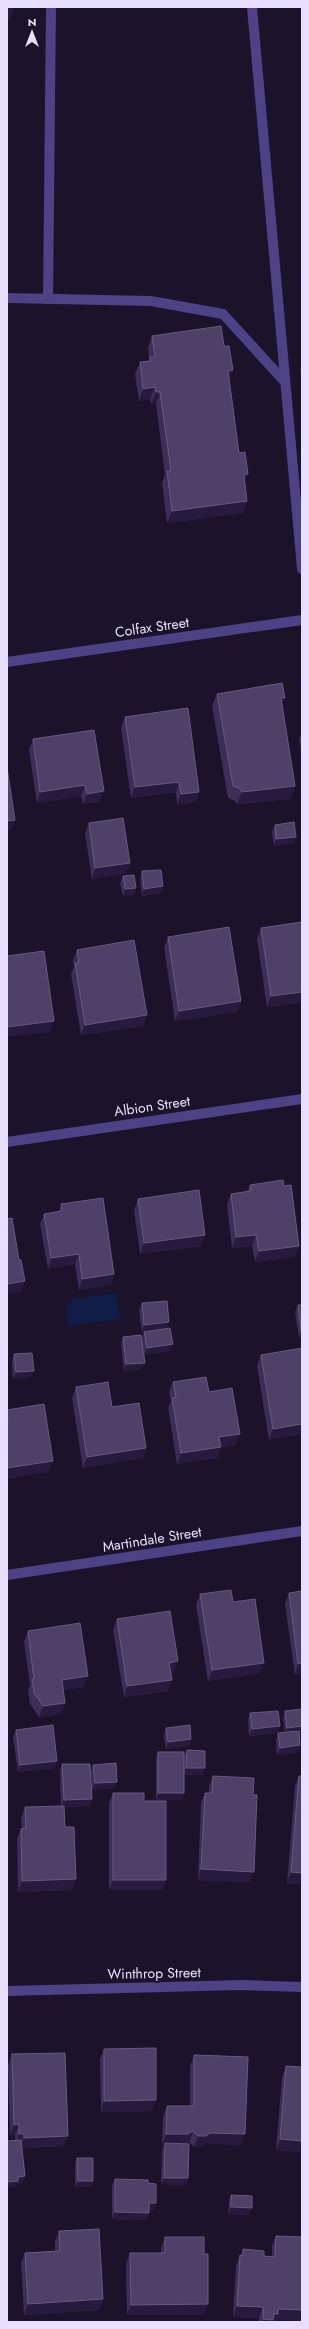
<svg xmlns="http://www.w3.org/2000/svg" width="309" height="2329" font-family="Jost,sans-serif">
<style>
.water{fill:#101d47}
.lines{fill:none;stroke-linecap:round;stroke-linejoin:round}
.lane{stroke:#4d4285;stroke-width:10}
.street{stroke:#4d4285;stroke-width:10}
.wall{fill:#3b2e57}
.shaded-wall{fill:#261b3d}
.building{fill:#4d4168;stroke:#655a80}
.labels{text-anchor:middle;dominant-baseline:central;stroke-width:4;stroke-linejoin:round;paint-order:stroke}
.street-label{font-size:14px;fill:#e6dffd;stroke:#1a132a}
</style>
<rect width="100%" height="100%" fill="#1a132a"/>
<path class="water" d="M117 1293 120 1319 68 1326 66 1308 73 1299Z"/>
<g class="lines">
<g class="lane">
<path d="M252 7 302 569"/>
<path d="M7 298 151 301 223 314 285 382"/>
<path d="M48 299 51 7"/>
</g>
<g class="street">
<path d="M7 662 302 620"/>
<path d="M7 1142 302 1099"/>
<path d="M7 1575 302 1531"/>
<path d="M7 1991 242 1985 302 1987"/>
</g>
</g>
<g class="wall">
<path d="M152 336 224 346 233 370 229 379 239 453 247 501 243 513 167 523 162 483 165 475 156 404H151L150 399 139 401 135 374 140 362 149 361 148 348Z"/>
<path d="M302 364V380L300 370Z"/>
<path d="M217 694 285 698 282 705 295 786 290 799 237 804 235 801 228 798 212 706Z"/>
<path d="M125 717 199 792 195 802 177 805 176 792 131 798 121 728Z"/>
<path d="M94 730 100 802 83 804 81 796 37 803 29 750 33 739Z"/>
<path d="M302 732V757L299 739Z"/>
<path d="M89 823 130 863 126 873 92 879 85 833Z"/>
<path d="M275 825 294 843 274 846 272 832Z"/>
<path d="M142 871 163 886 161 893 142 896 140 878Z"/>
<path d="M123 876 134 894 123 896 120 883Z"/>
<path d="M302 922V1002L267 1007 257 939 261 928Z"/>
<path d="M168 937 241 1001 237 1012 175 1021 164 947Z"/>
<path d="M77 950 144 1026 81 1035 71 974 74 967 73 960Z"/>
<path d="M250 1185 284 1186 299 1246 295 1257 255 1262 252 1246 232 1248 227 1205 231 1194 247 1191Z"/>
<path d="M138 1199 201 1246 140 1254 134 1210Z"/>
<path d="M61 1204 114 1274 111 1285 79 1290 75 1264 48 1269 40 1224 44 1214 59 1211Z"/>
<path d="M142 1303 167 1329 170 1351 144 1355 142 1341V1369L124 1371 121 1344 123 1337 142 1339 144 1332 165 1329 142 1332 139 1310Z"/>
<path d="M298 1305H302V1337L299 1338 295 1312Z"/>
<path d="M302 1348 269 1440 257 1366 261 1355Z"/>
<path d="M14 1354 31 1377 13 1379 12 1361Z"/>
<path d="M173 1382 209 1392 236 1445 221 1447 217 1458 177 1464 168 1408 171 1401 169 1392Z"/>
<path d="M76 1387 112 1407 146 1448 143 1458 83 1468 72 1398Z"/>
<path d="M302 1591V1673L295 1675 285 1604 289 1593Z"/>
<path d="M200 1594 233 1602 260 1673 208 1681 196 1605Z"/>
<path d="M117 1619 174 1672 171 1673 168 1691 124 1697 113 1630Z"/>
<path d="M28 1631 84 1687 63 1690 61 1714 39 1717 30 1704 28 1690 30 1685 24 1642Z"/>
<path d="M302 1709V1732L299 1733 300 1745 298 1752 277 1755 276 1740 278 1733 285 1732 283 1718 285 1711Z"/>
<path d="M250 1713 277 1733 249 1736 248 1720Z"/>
<path d="M166 1728 191 1739 189 1746 166 1749 164 1735Z"/>
<path d="M16 1730 55 1768 18 1772 13 1737Z"/>
<path d="M187 1750 205 1768 202 1775H184V1793L181 1800H156V1759L158 1752 184 1757Z"/>
<path d="M62 1764 92 1799 89 1806 64 1807 65 1827 76 1879 72 1890 18 1892 17 1839 21 1829H22L21 1818 25 1807 61 1806 60 1771Z"/>
<path d="M93 1765 114 1788 92 1790 91 1772Z"/>
<path d="M213 1776 250 1882 198 1880 201 1803 205 1793H209V1786Z"/>
<path d="M299 1776 302 1884 287 1883 295 1786Z"/>
<path d="M113 1793 144 1801 162 1890H109V1803Z"/>
<path d="M104 2049 152 2111 101 2112 100 2059Z"/>
<path d="M12 2054 64 2146 22 2148 25 2176 22 2183 17 2184 16 2187 15 2135H10L8 2065Z"/>
<path d="M194 2055 241 2145 206 2143 202 2147H194L189 2142 186 2144 188 2178 186 2185 161 2184 162 2150 164 2145H162L163 2117 167 2106H190V2066Z"/>
<path d="M286 2066 302 2152 276 2150 282 2077Z"/>
<path d="M77 2158 93 2181 91 2187H75V2165Z"/>
<path d="M115 2179 148 2183 156 2203 153 2210H149L146 2220 112 2219V2186Z"/>
<path d="M231 2195 249 2215 228 2214 229 2202Z"/>
<path d="M59 2231 103 2299 99 2310 24 2315 21 2263 25 2253 55 2251V2242Z"/>
<path d="M276 2236 302 2237V2321L276 2319 275 2322H259V2318L233 2317 236 2266 240 2255H241L243 2249 264 2256 272 2257V2246Z"/>
<path d="M165 2237 204 2315H127L126 2264 130 2253H161V2248Z"/>
</g>
<g class="shaded-wall">
<path d="M7 7H15L10 20H7Z"/>
<path d="M233 370 228 382V371Z"/>
<path d="M155 387 150 399 139 401 143 389Z"/>
<path d="M156 392H160L156 404H151Z"/>
<path d="M248 474 243 487 244 475Z"/>
<path d="M247 501 243 513 167 523 172 511Z"/>
<path d="M281 698H285L280 710Z"/>
<path d="M179 782 176 792 131 798 135 787Z"/>
<path d="M85 785 81 796 37 803 40 792Z"/>
<path d="M295 786 290 799 237 804 242 792Z"/>
<path d="M104 791 100 802 83 804 87 794Z"/>
<path d="M199 792 195 802 177 805 181 794Z"/>
<path d="M15 820 11 830 7 831V821Z"/>
<path d="M296 837 294 843 274 846 276 839Z"/>
<path d="M130 863 126 873 92 879 95 868Z"/>
<path d="M163 886 161 893 142 896 144 889Z"/>
<path d="M136 888 134 894 123 896 125 889Z"/>
<path d="M302 992V1002L267 1007 271 996Z"/>
<path d="M241 1001 237 1012 175 1021 179 1011Z"/>
<path d="M147 1015 144 1026 81 1035 85 1025Z"/>
<path d="M54 1021 50 1032 7 1037V1027Z"/>
<path d="M205 1235 201 1246 140 1254 144 1243Z"/>
<path d="M256 1235 252 1246 232 1248 236 1237Z"/>
<path d="M299 1246 295 1257 255 1262 259 1251Z"/>
<path d="M79 1254 75 1264 48 1269 51 1258Z"/>
<path d="M114 1274 111 1285 79 1290 82 1279Z"/>
<path d="M25 1281 21 1292 7 1294V1284Z"/>
<path d="M169 1322 166 1329 142 1332 144 1325Z"/>
<path d="M301 1331H302V1337L299 1338Z"/>
<path d="M173 1344 170 1351 144 1355 147 1348Z"/>
<path d="M145 1363 142 1369 124 1371 126 1364Z"/>
<path d="M34 1371 31 1377 13 1379 16 1372Z"/>
<path d="M302 1424V1434L269 1440 273 1429Z"/>
<path d="M240 1434 236 1445 215 1448 219 1437Z"/>
<path d="M221 1447 217 1458 177 1464 181 1453Z"/>
<path d="M146 1448 143 1458 83 1468 87 1457Z"/>
<path d="M53 1461 49 1472 7 1479V1468Z"/>
<path d="M178 1661 174 1672 166 1673 169 1663Z"/>
<path d="M264 1663 260 1673 208 1681 212 1670Z"/>
<path d="M302 1663V1673L295 1675 298 1664Z"/>
<path d="M88 1676 84 1687 58 1691 62 1680Z"/>
<path d="M172 1680 168 1691 124 1697 127 1686Z"/>
<path d="M65 1703 61 1714 39 1717 43 1706Z"/>
<path d="M280 1726 277 1733 249 1736 252 1729Z"/>
<path d="M302 1726V1732L285 1735 287 1728Z"/>
<path d="M191 1739 189 1746 166 1749 168 1742Z"/>
<path d="M300 1745 298 1752 277 1755 280 1748Z"/>
<path d="M57 1761 55 1768 18 1772 20 1765Z"/>
<path d="M186 1768H205L202 1775H184Z"/>
<path d="M117 1782 114 1788 92 1790 95 1783Z"/>
<path d="M158 1793H184L181 1800H156Z"/>
<path d="M92 1799 89 1806 61 1807 64 1800Z"/>
<path d="M201 1869 254 1872 250 1882 198 1880Z"/>
<path d="M291 1872 302 1873V1884L287 1883Z"/>
<path d="M76 1879 72 1890 18 1892 22 1881Z"/>
<path d="M113 1880H166L162 1890H109Z"/>
<path d="M156 2100 152 2111 101 2112 104 2101Z"/>
<path d="M19 2124 15 2135H10L14 2125Z"/>
<path d="M193 2131 189 2142 184 2145H162L166 2134Z"/>
<path d="M210 2133 245 2134 241 2145 206 2143 202 2147H194L198 2136Z"/>
<path d="M19 2134H24L20 2145H16Z"/>
<path d="M68 2136 64 2146 20 2148 24 2138Z"/>
<path d="M280 2139 302 2141V2152L276 2150Z"/>
<path d="M25 2176 22 2183 17 2184 16 2187 7 2188V2182L18 2177Z"/>
<path d="M164 2178H188L186 2185 161 2184Z"/>
<path d="M78 2181H93L91 2187H75Z"/>
<path d="M149 2203H156L153 2210H146Z"/>
<path d="M231 2207 252 2208 249 2215 228 2214Z"/>
<path d="M115 2212 149 2213 146 2220 112 2219Z"/>
<path d="M103 2299 99 2310 24 2315 28 2304Z"/>
<path d="M208 2304 204 2315H127L131 2305Z"/>
<path d="M237 2306 263 2307 259 2318 233 2317Z"/>
<path d="M278 2309 302 2310V2321L276 2319 275 2322H262L263 2319 274 2314Z"/>
</g>
<g class="building">
<path d="M221 326 224 346H229L233 370 228 371 239 453 245 452 248 474 244 475 247 501 172 511 167 471H171L160 392H156L155 387 143 389 140 362 151 361 150 357H155L152 336Z"/>
<path d="M282 683 285 698H281L295 786 242 792 239 788 233 786 217 694Z"/>
<path d="M188 708 199 792 181 794 179 782 135 787 125 717Z"/>
<path d="M94 730 104 791 87 794 85 785 40 792 33 739Z"/>
<path d="M7 767 15 820 7 821Z"/>
<path d="M123 818 130 863 95 868 89 823Z"/>
<path d="M294 822 296 837 276 839 275 825Z"/>
<path d="M161 870 163 886 144 889 142 871Z"/>
<path d="M134 875 136 888 125 889 123 876Z"/>
<path d="M302 922V992L271 996 261 928Z"/>
<path d="M229 927 241 1001 179 1011 168 937Z"/>
<path d="M134 940 147 1015 85 1025 75 963H79L77 950Z"/>
<path d="M44 951 54 1021 7 1027V956Z"/>
<path d="M283 1180 284 1186 291 1185 299 1246 259 1251 256 1235 236 1237 231 1194 251 1191 250 1185Z"/>
<path d="M199 1190 205 1235 144 1243 138 1199Z"/>
<path d="M103 1198 114 1274 82 1279 79 1254 51 1258 44 1214 62 1211 61 1204Z"/>
<path d="M12 1218 19 1260H21L25 1281 7 1284V1219Z"/>
<path d="M167 1301 169 1322 144 1325 142 1303Z"/>
<path d="M298 1305H302V1331H301Z"/>
<path d="M170 1328 173 1344 147 1348 144 1332Z"/>
<path d="M141 1335 145 1363 126 1364 123 1337Z"/>
<path d="M302 1348V1424L273 1429 261 1355Z"/>
<path d="M32 1353 34 1371 16 1372 14 1354Z"/>
<path d="M206 1377 209 1392 232 1388 240 1434 219 1437 221 1447 181 1453 172 1398 176 1397 173 1382Z"/>
<path d="M108 1382 112 1407 139 1403 146 1448 87 1457 76 1387Z"/>
<path d="M44 1404 53 1461 7 1468V1423H8L7 1410Z"/>
<path d="M231 1590 233 1602 255 1599 264 1663 212 1670 200 1594Z"/>
<path d="M302 1591V1663L298 1664 289 1593Z"/>
<path d="M170 1611 178 1661 169 1663 172 1680 127 1686 117 1619Z"/>
<path d="M80 1623 88 1676 62 1680 65 1703 43 1706 34 1693 32 1679H34L28 1631Z"/>
<path d="M302 1709V1726L287 1728 285 1711Z"/>
<path d="M278 1711 280 1726 252 1729 250 1713Z"/>
<path d="M53 1725 57 1761 20 1765 16 1730Z"/>
<path d="M190 1725 191 1739 168 1742 166 1728Z"/>
<path d="M299 1731 300 1745 280 1748 278 1733Z"/>
<path d="M187 1750 205 1751V1768H186Z"/>
<rect x="158" y="1752" width="26" height="41"/>
<path d="M116 1763 117 1782 95 1783 93 1765Z"/>
<path d="M62 1764H90L92 1799 64 1800Z"/>
<path d="M213 1776 254 1778 253 1795H257L254 1872 201 1869 205 1793H212Z"/>
<path d="M299 1776H302V1873L291 1872Z"/>
<path d="M113 1793H144V1801H166V1880H113Z"/>
<path d="M64 1806 65 1827H74L76 1879 22 1881 21 1829 26 1828 25 1807Z"/>
<path d="M156 2048V2100L104 2101V2049Z"/>
<path d="M65 2053 68 2136 24 2138V2134H19V2124L14 2125 12 2054Z"/>
<path d="M194 2055 248 2057 245 2134 210 2133 206 2136H198L193 2131 188 2134H166L167 2106H194Z"/>
<path d="M286 2066 302 2067V2141L280 2139Z"/>
<path d="M21 2140 25 2176 18 2177V2181L7 2182V2141Z"/>
<path d="M165 2143 189 2144 188 2178H164Z"/>
<path d="M77 2158H93V2181H78Z"/>
<path d="M115 2179 148 2180V2183L156 2184V2203H149V2213L115 2212Z"/>
<path d="M231 2195 252 2196V2208L231 2207Z"/>
<path d="M99 2229 103 2299 28 2304 25 2253 60 2251 59 2231Z"/>
<path d="M276 2236 302 2237V2310L278 2309V2314H274L273 2320 263 2319V2307L237 2306 240 2255 243 2256V2249L264 2251V2256L275 2257Z"/>
<path d="M165 2237H204V2254H208V2304L131 2305 130 2253H165Z"/>
</g>
<g class="labels">
<g class="street-label">
<text transform="translate(152 627) rotate(-8)">Colfax Street</text>
<text transform="translate(152 1106) rotate(-8)">Albion Street</text>
<text transform="translate(152 1539) rotate(-9)">Martindale Street</text>
<text transform="translate(154 1973) rotate(-1)">Winthrop Street</text>
</g>
</g>
<rect width="309" height="2329" fill="none" stroke="#e6dffd" stroke-width="16"/>
<g transform="translate(32 32)" stroke="#1a132a" stroke-width="3" paint-order="stroke">
<path d="M0-3L7 15L0 10L-7 15Z" fill="#e6dffd"/>
<text y="-6" font-size="11" font-weight="bold" text-anchor="middle" fill="#e6dffd">N</text>
</g>
</svg>
